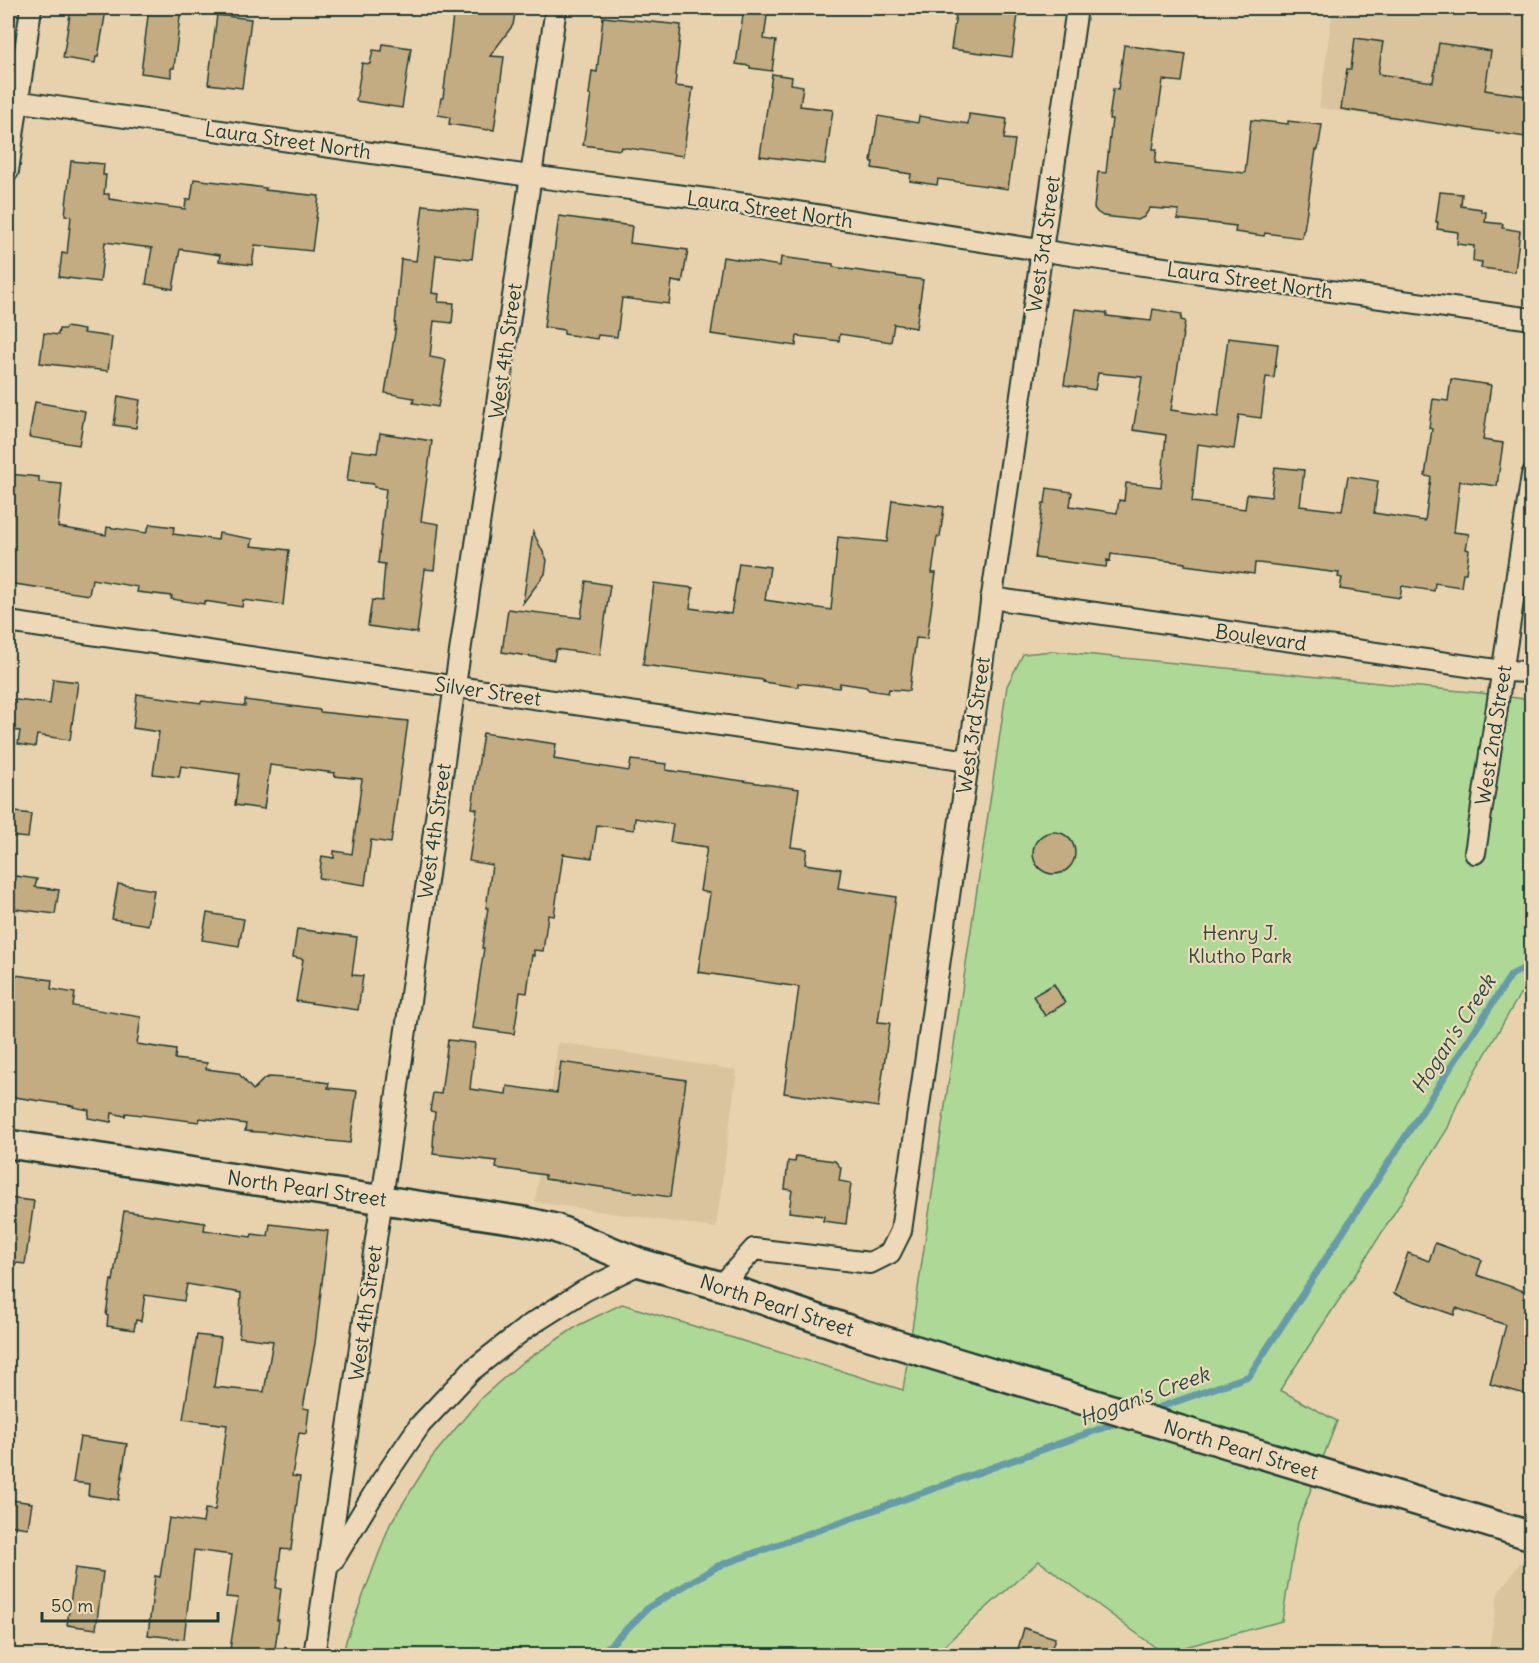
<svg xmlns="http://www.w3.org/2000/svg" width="1539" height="1663" font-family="Delius,sans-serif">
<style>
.built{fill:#d9c49e}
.green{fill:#aed896;stroke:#668a65;stroke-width:1.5}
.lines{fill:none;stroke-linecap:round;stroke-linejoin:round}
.stream{stroke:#669baa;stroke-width:7}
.building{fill:#c3ac81;stroke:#1f3d34;stroke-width:1.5}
.street-casing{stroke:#1f3d34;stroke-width:24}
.secondary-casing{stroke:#1f3d34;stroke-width:32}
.street{stroke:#edd8b7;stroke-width:20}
.secondary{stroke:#edd8b7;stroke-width:27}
.labels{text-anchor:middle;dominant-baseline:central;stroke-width:4.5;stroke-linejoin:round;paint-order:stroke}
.street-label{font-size:20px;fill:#1f3d34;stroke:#edd8b7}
.park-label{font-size:20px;fill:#2d4c3e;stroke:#edd8b7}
.water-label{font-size:21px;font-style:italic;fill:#2b4d48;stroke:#edd8b7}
</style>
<rect width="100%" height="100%" fill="#e8d2ae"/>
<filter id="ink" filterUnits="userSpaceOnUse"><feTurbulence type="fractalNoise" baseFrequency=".0167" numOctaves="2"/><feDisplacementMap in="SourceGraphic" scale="12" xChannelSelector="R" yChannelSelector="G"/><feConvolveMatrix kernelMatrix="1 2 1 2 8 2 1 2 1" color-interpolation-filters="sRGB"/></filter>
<g filter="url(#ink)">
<g class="built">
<path d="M1333 8H1531V139L1319 108Z"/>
<path d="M558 1042 737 1070 716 1228 535 1202Z"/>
<path d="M1523 1559 1531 1563V1655H1488L1498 1593Z"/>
</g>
<path class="green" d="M1053 651 1481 693 1531 700V988L1520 994 1458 1102 1448 1128 1350 1283 1280 1390 1337 1421 1298 1523 1282 1621 1163 1653 1039 1561 948 1642 937 1655 343 1656 346 1641 390 1524 432 1457 482 1397 520 1364 579 1325 622 1304 903 1390 1007 686 1023 654Z"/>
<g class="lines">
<g class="stream">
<path d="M1149 1411 1249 1376 1511 975 1532 964"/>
<path d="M599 1656 649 1607 718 1566 1122 1421"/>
</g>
</g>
<g class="building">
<path d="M71 8H92L106 10 98 57H96L95 63 63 58Z"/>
<path d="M149 8H181L174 68H171V77L141 73Z"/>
<path d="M454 8H516L513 25 490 56 504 57 494 130 489 129 488 130 449 124 450 117 438 115 441 98H443Z"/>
<path d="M744 8H768L764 39 776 41 772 71 750 68V66L736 64Z"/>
<path d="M957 8H1019L1012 57 951 49Z"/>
<path d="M217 15 251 19 242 88 208 84Z"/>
<path d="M603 17 681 25 675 86 693 88 683 156 621 147 620 150 583 145 591 95H589L592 71 597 72Z"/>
<path d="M1355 38 1383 42 1378 74 1433 82 1439 43 1491 51 1485 90 1532 97V138L1341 109 1347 69H1351Z"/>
<path d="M383 44 411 48 402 108 356 101 362 63 370 64 373 50 382 51Z"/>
<path d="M1124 45 1186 54 1182 82 1163 80 1153 149H1157L1155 163 1245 173 1251 120 1288 124V121L1322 125 1318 150H1316L1304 230H1303L1302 238 1265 233 1264 236 1235 232 1236 226 1177 219 1179 210 1150 208 1144 217 1138 220 1103 216 1097 212 1094 208 1098 172 1106 173 1112 119H1109L1113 89 1118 90Z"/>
<path d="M772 74 792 77 791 84 803 86 800 106 833 110 825 164 760 156Z"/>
<path d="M969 114 1007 119 1004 139 1015 140 1008 189 938 179 937 185 910 181 911 174 872 168 873 162 871 161 878 116 918 123 919 116 968 124Z"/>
<path d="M71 161 104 164 103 175H106L104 194H109V199L185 209 186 200 191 199 194 179 266 188 265 190 319 196 312 251 255 245 252 265 219 261 220 255 180 249 173 289 146 284 152 248 105 242 100 282 59 277 62 253 67 254 71 216 65 215Z"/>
<path d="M1440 192 1462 194 1461 206 1481 209V212H1486L1485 222 1503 224 1502 228 1520 231 1515 272 1481 268 1482 262 1473 261 1474 246 1457 244 1458 232 1437 229 1438 222H1436Z"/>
<path d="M423 205 478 211 472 259 436 255 432 293 439 294 438 302 454 303 452 323 434 321 430 357 446 360 438 407 413 403 414 398 385 393 396 326H395L401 259 416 261Z"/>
<path d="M559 216 632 226 630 243 688 250 682 283 672 281 669 304 622 298 617 337 598 335 597 339 564 334V330L544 327Z"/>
<path d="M723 257 780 266 781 257 833 264V267L923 280 916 328 894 324 891 342 840 334 839 341 797 336 796 346 711 334Z"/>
<path d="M1075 309 1107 313V316L1151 321 1153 309 1182 314 1181 320 1185 321 1171 410 1218 417 1228 338 1278 344 1274 378 1266 377 1261 418 1239 415 1234 449 1198 444 1192 502 1245 509 1247 494 1271 497 1275 467 1304 470 1300 506 1342 511 1348 476 1378 481 1374 513 1425 521 1431 477 1425 476 1432 429 1429 428 1433 399 1448 401 1451 379 1491 385 1483 440 1503 443 1497 486 1460 481 1454 532 1469 534 1466 549 1469 550 1466 573H1463L1461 587 1435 583 1434 591 1402 586 1400 598 1340 589 1342 578 1338 577 1339 573 1258 563H1255L1254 574 1185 565V563L1111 554 1110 561 1107 560 1106 567 1035 558 1043 503H1045L1047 488 1072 492 1070 506 1117 513 1119 500 1124 501 1126 483 1161 487 1166 435 1133 430 1142 377 1098 373 1095 390 1064 385Z"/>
<path d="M66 327 84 330 83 333 112 337 108 371 40 363 44 333 58 335 59 329H65Z"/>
<path d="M118 396 140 400 136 428 114 425Z"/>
<path d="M35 402 85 411 79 445 29 437Z"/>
<path d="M380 433 432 441 421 521 439 524 434 570 425 569 417 633 368 626 372 600 382 601 385 564 378 563 386 489 374 487V484L347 481 351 450 377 453Z"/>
<path d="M8 474 39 477V482L62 484 58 527 106 535 107 527 146 533 150 524 174 527 173 534 218 540 219 533 253 539 251 546 289 550 283 605 243 600 242 607 204 601V604L171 599 172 596 137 592 138 587 92 579 89 595 8 583Z"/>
<path d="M892 500 944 507 940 537H937L932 573H936L927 639 916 638 909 691 889 689 888 693 869 690 866 687 840 683 839 688 798 683V687L763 682V680L682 669V670L643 665 654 583 693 588 690 608 731 614 739 563 770 567 765 600 831 610 838 537 887 542Z"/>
<path d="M533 532 547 560 545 574 523 603Z"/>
<path d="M586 581 610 585 600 655 556 649 554 660 502 652 508 609 581 618Z"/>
<path d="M53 679 78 682 70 740 37 735 35 747 18 744 20 731 8 730V699L50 704Z"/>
<path d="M137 694 201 703 202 701 245 706V700L320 710V712L408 721 391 843 371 840 365 885 319 878 322 856 334 858V851L352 854 362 779 334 776 335 773 270 765 264 809 235 805 239 774 181 766 179 777 153 774 159 732 133 728Z"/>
<path d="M483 733 556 744 554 759 629 771 631 760 667 764 666 770 799 789 791 847 807 849 805 864 841 869 838 888 896 897 878 1022 890 1023 878 1107 784 1093 799 987 698 972 710 893 700 891 707 847 670 842 673 824 635 818 634 830 597 825 592 858 563 854 554 916 548 915 543 951 534 950V956L532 955 527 993 520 992 514 1034 472 1028 484 948H482L488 908H486L492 865 469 861 477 809 472 808Z"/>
<path d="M8 811 31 814 28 838 8 836Z"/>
<circle cx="1054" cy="853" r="21"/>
<path d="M16 876 37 879 35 887 59 890 55 914 8 908V878L16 880Z"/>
<path d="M118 884 154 890 148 925 112 919Z"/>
<path d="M207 913 244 919 239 946 202 940Z"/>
<path d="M297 929 357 937 352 975 363 976 358 1010 296 1001 303 959 293 957Z"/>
<path d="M8 974 52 980 51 989 75 993 73 1006 141 1017 137 1044 176 1050 175 1059 207 1063 206 1069 238 1073 253 1090 264 1079 269 1077 301 1079 329 1083 328 1088 357 1091 350 1143 321 1140V1139L271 1132V1133L245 1131 246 1124 200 1118 199 1122 126 1113 125 1116 112 1113 111 1122 88 1118 89 1110 73 1107 74 1106 8 1096Z"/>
<path d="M1054 984 1065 1003 1045 1016 1033 996Z"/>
<path d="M448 1040 475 1043 470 1089 506 1094 507 1086 557 1093 561 1062 686 1080 670 1197 545 1179V1175L496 1168 497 1161 433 1154 434 1146H433L434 1130H433L435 1112 430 1111 433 1093 441 1094Z"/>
<path d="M796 1156 835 1161 841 1168 839 1181 851 1183 846 1224 823 1221 824 1216 789 1212 792 1190 785 1189 788 1161 795 1162Z"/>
<path d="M8 1198 34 1201 25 1264 8 1262Z"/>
<path d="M124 1211 205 1223 204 1230 251 1237 252 1234 268 1236 270 1224 328 1231 315 1343 303 1408 309 1409 306 1434 299 1433 292 1476 300 1477 291 1550 281 1549 276 1588 281 1589 277 1620H279L274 1656H229L238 1598 226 1597 232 1555 194 1550 184 1639 148 1635 155 1576 160 1577 169 1518 203 1523 205 1509 215 1510 227 1425 183 1419 197 1335 221 1338 214 1387 264 1392 273 1341 239 1337 241 1293 187 1284 184 1301 145 1295 141 1321 136 1320 134 1330 107 1326 108 1316 106 1315 111 1280 113 1281Z"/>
<path d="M1435 1243 1482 1260 1477 1275 1532 1294V1396L1490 1384 1506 1325 1456 1308 1454 1315 1394 1294 1408 1253 1429 1261Z"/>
<path d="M80 1437 127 1444 118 1500 88 1495 89 1484 73 1482Z"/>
<path d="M12 1500 32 1503 28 1528 8 1525Z"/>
<path d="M75 1568 103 1572 96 1629 67 1625Z"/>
<path d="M1024 1628 1055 1638 1049 1656H1016Z"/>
</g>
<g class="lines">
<defs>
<g id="street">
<path d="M8 100 530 176 753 205 1071 255 1532 319"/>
<path d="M8 171 31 8"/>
<path d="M991 598 1503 671 1532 672"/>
<path d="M8 622 969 761"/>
<path d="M1475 853 1532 475"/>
<path d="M721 1286 754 1249 870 1263 890 1253 901 1231C960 824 1017 415 1077 8"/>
<path d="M333 1561 379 1485 420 1425 471 1371 527 1327 584 1291 641 1263"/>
<path d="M314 1656 382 1199 450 719 556 8"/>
</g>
<path id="secondary" d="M8 1144 524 1221 555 1228 641 1263 721 1286 863 1334 1532 1536"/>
</defs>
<use href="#street" class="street-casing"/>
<use href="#secondary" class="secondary-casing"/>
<use href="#street" class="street"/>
<use href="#secondary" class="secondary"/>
</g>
</g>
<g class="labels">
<g class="street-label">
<text transform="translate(288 140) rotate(8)">Laura Street North</text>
<text transform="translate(770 209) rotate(8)">Laura Street North</text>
<text transform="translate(1043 244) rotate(-82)">West 3rd Street</text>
<text transform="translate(1250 280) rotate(8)">Laura Street North</text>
<text transform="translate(505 351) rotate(-82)">West 4th Street</text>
<text transform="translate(1261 637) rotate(8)">Boulevard</text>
<text transform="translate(488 691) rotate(8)">Silver Street</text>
<text transform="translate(973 725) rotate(-82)">West 3rd Street</text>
<text transform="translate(1493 735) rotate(-81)">West 2nd Street</text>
<text transform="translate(434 831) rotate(-82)">West 4th Street</text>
<text transform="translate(307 1188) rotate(8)">North Pearl Street</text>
<text transform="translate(777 1305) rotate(18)">North Pearl Street</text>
<text transform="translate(365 1313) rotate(-82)">West 4th Street</text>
<text transform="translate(1241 1449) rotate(17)">North Pearl Street</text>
</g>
<g class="park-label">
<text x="1240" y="932">Henry J.<tspan x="1240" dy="23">Klutho Park</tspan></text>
</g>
<g class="water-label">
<text transform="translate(1453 1034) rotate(-57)">Hogan's Creek</text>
<text transform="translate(1144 1396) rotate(-20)">Hogan's Creek</text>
</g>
</g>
<rect width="1539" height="1663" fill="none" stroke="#edd8b7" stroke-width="30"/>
<rect x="15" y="15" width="1509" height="1633" fill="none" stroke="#1f3d34" stroke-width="2" filter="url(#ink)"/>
<path d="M42 1612v9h176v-9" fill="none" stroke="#1f3d34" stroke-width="3"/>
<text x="51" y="1612" font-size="18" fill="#1f3d34" stroke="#edd8b7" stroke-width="4.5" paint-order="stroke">50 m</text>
</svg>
